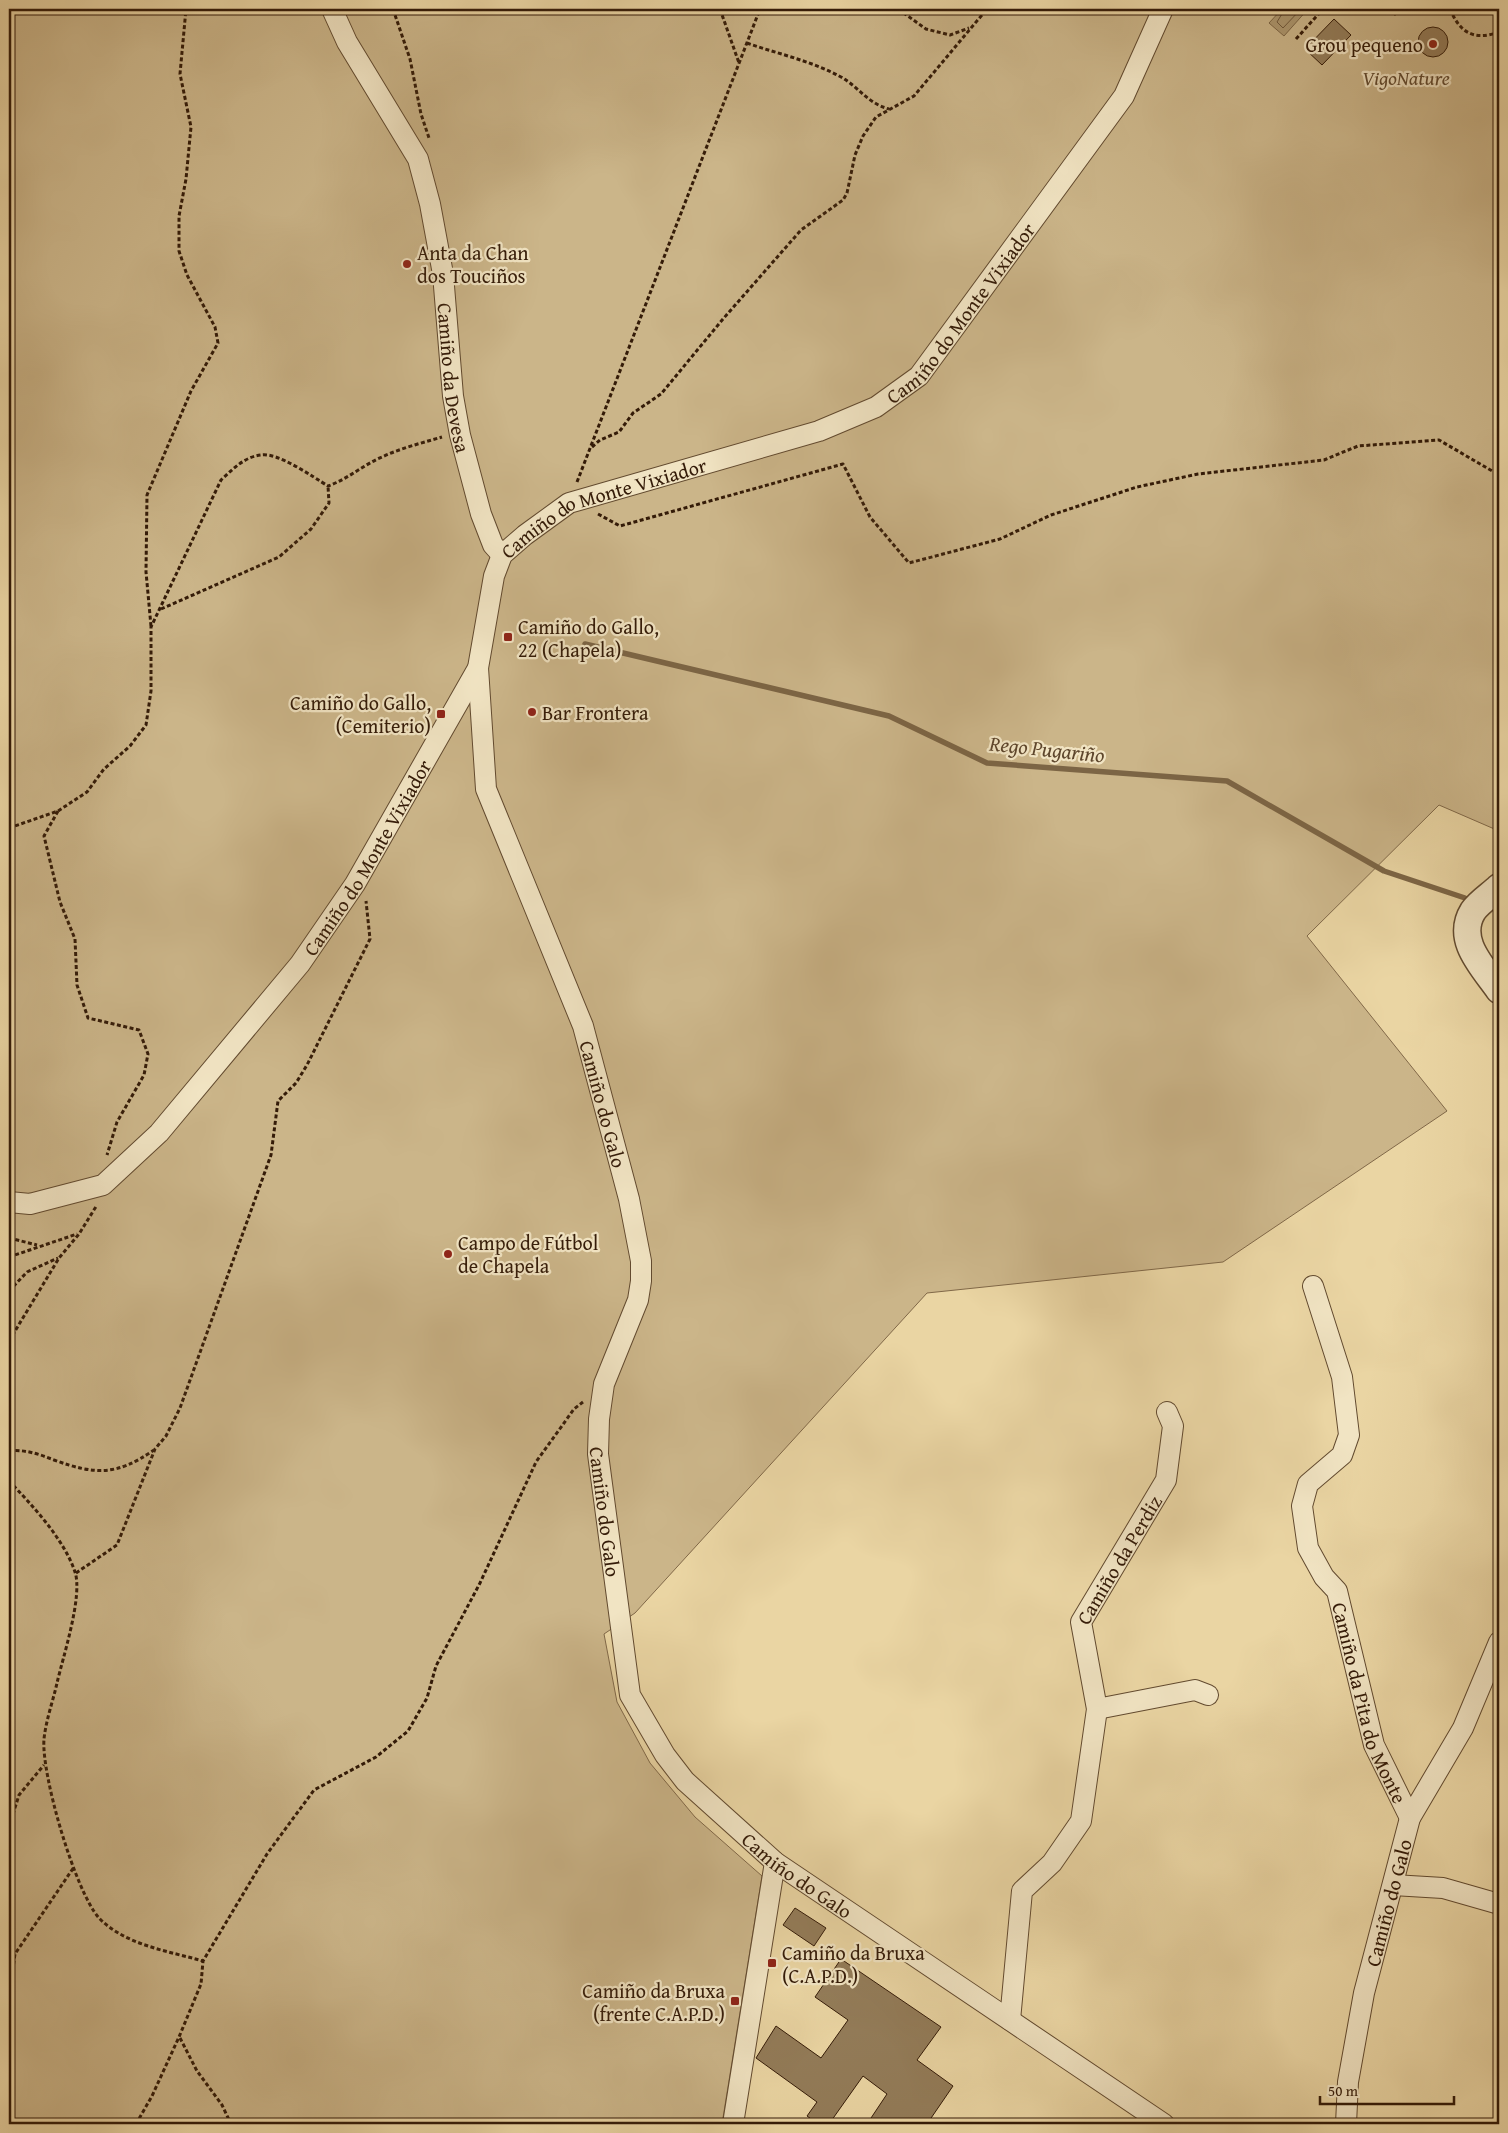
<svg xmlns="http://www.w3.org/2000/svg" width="1508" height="2133" font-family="'Gentium Book Plus',serif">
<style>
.green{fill:#cbb589;stroke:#806848}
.water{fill:#ac966e;stroke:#7c6545}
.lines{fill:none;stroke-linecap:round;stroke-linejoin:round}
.shore{stroke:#70583b;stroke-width:1}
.stream{stroke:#7c6545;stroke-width:5.5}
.building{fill:#937c59;stroke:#341b08}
.minor-casing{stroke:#624a2f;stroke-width:22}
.tertiary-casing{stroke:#624a2f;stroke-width:29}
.path{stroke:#341b08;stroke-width:3;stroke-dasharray:4 2.5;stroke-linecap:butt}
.minor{stroke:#f1e4c3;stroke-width:20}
.tertiary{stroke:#f1e4c3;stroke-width:26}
.poi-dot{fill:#8f2418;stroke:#f1e4c3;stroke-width:2}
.labels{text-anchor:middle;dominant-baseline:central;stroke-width:4.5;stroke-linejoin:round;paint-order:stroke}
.poi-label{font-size:20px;fill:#341b08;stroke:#f1e4c3;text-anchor:start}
.park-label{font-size:20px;font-style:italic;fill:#61492f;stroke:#f1e4c3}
.street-label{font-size:20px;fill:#341b08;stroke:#f1e4c3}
.water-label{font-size:21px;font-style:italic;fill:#5e462c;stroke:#f1e4c3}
</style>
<rect width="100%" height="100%" fill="#ead5a3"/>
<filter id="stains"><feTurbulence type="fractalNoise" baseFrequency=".004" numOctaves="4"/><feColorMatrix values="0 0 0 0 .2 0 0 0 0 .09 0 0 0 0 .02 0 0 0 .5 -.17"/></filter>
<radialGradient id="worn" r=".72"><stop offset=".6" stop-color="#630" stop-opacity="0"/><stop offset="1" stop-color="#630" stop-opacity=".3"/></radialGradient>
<path class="green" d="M9 9H1499V831L1439 805 1307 936 1447 1111 1223 1262 927 1293 635 1613 604 1634 617 1702 650 1763 695 1817 762 1876 722 2124H9Z"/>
<path class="water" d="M1282 9H1308L1284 36 1269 23Z"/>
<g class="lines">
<path class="shore" d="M1285 9 1277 22 1283 28 1301 9"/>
<g class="stream">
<path d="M585 644 889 716 987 763 1227 781 1384 871 1465 898"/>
<path d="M1499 908V909"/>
</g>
</g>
<g class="building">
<path d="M1334 19 1351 35 1322 65 1305 49Z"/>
<circle cx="1433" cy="42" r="15"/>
<path d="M795 1908 826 1928 814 1946 783 1925Z"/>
<path d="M841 1959 941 2027 917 2060 953 2086 927 2124H867L887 2094 863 2076 829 2124H818L807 2116 817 2102 756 2058 776 2026 821 2058 848 2020 815 1997Z"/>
</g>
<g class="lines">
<defs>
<g id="minor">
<path id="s1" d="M332 9 347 42 418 159 430 204 443 274 453 396 460 435 481 514 493 545 502 555"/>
<path id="s2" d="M478 668 486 789 583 1026 629 1199 641 1261V1281L638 1300 604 1384 599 1419 598 1454 630 1695 665 1755 685 1781 775 1862 1164 2124"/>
<path id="s3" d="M9 1202 30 1204 103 1185 159 1133 300 964 355 884 478 668 494 576 502 555 525 535 569 503 819 431 876 407 919 376 1124 96 1163 9"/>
<path id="s4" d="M1313 1286 1342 1377 1349 1435 1342 1455 1308 1484 1302 1506 1308 1548 1324 1577 1337 1591 1374 1745 1410 1818"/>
<path d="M1097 1709 1195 1690 1208 1695"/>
<path d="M1393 1885 1443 1888 1499 1904"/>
<path id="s5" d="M1010 2020 1022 1891 1052 1863 1081 1821 1097 1709 1081 1622 1166 1480 1173 1426 1167 1412"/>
<path d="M733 2124 775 1862"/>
<path id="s6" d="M1346 2124 1348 2082 1364 1993 1410 1818 1463 1728 1499 1642"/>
</g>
<path id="tertiary" d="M1499 887C1492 894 1479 902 1473 911 1455 940 1483 967 1499 990"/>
</defs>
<use href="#minor" class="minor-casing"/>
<use href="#tertiary" class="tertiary-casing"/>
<g class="path">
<path d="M393 9 410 59 421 114 429 138"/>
<path d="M720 9 739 63"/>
<path d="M898 9 926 29 950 35 969 28"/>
<path d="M1389 9 1395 14 1404 9"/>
<path d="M1450 9C1460 33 1474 41 1499 32"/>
<path d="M1296 39 1323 9"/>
<path d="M747 43C778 54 812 61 841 77 860 88 867 103 889 109"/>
<path d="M592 447 600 440 619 432 633 413 661 394 723 319 801 230 843 200 847 193 855 155 863 136 876 117 914 96 987 9"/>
<path d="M577 482 760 9"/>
<path d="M598 514 620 526 843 464 870 517 909 563 1000 539 1051 515 1137 487 1198 474 1324 460 1358 446 1439 440 1499 475"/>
<path d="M161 609 279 557 311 529 329 503 328 486"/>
<path d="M151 626 146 572 147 495 191 391 218 343 215 327 187 275 179 251V216L186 179 191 127 180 74 186 9"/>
<path d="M58 811 44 836 60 902 75 939 77 985 88 1018 139 1030 148 1054 144 1075 117 1122 107 1155"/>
<path d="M9 828 58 811 87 792 104 769 130 746 146 725 151 691V627L221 480C233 469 244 457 261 455 278 452 313 477 328 486 348 479 363 465 382 457 401 448 422 443 442 437"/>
<path d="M9 1238 37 1245"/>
<path d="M9 1257 77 1234"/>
<path d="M9 1291 27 1272 58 1258"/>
<path d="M9 1341 59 1258 79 1234 97 1205"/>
<path d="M9 1451C24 1449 39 1454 54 1460 96 1475 116 1476 154 1450"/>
<path d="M9 1481C32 1505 64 1539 75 1572 83 1596 63 1657 57 1683 53 1701 46 1720 44 1739 41 1774 75 1891 99 1918 125 1945 168 1951 203 1961"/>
<path d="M76 1573 117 1545 155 1449 166 1436 180 1408 271 1155 278 1101 296 1083 307 1065 370 939 366 901"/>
<path d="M9 1827 19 1795 44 1765"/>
<path d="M9 1997 15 1954 74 1867"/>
<path d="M180 2038 197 2071 222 2105 231 2124"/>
<path d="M136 2124 152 2096 179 2037 201 1984 203 1961 267 1854 314 1790 376 1757 408 1731 427 1698 436 1666 480 1583 536 1462 574 1409 583 1402"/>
</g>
<use href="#minor" class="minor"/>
<use href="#tertiary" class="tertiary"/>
</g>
<g class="poi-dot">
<circle cx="1433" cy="44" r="5"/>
<circle cx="407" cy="264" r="5"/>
<rect x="503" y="632" width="10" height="10" rx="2.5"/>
<circle cx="532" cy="712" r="5"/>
<rect x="436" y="709" width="10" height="10" rx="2.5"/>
<circle cx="448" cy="1254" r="5"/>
<rect x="767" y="1958" width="10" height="10" rx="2.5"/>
<rect x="730" y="1996" width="10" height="10" rx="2.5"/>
</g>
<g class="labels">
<g class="poi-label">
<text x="1423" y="44" text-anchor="end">Grou pequeno</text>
<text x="417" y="252">Anta da Chan<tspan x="417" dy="23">dos Touciños</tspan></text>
<text x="518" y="626">Camiño do Gallo,<tspan x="518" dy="23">22 (Chapela)</tspan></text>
<text x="431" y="702" text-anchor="end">Camiño do Gallo,<tspan x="431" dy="23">(Cemiterio)</tspan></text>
<text x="542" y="712">Bar Frontera</text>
<text x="458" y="1242">Campo de Fútbol<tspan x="458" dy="23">de Chapela</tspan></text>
<text x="782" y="1952">Camiño da Bruxa<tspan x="782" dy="23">(C.A.P.D.)</tspan></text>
<text x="725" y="1990" text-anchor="end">Camiño da Bruxa<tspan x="725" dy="23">(frente C.A.P.D.)</tspan></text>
</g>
<g class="park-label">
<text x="1406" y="77">VigoNature</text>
</g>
<g class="street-label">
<text stroke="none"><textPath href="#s3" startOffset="1389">Camiño do Monte Vixiador</textPath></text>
<text stroke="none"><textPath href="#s1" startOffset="395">Camiño da Devesa</textPath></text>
<text stroke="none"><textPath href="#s3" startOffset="969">Camiño do Monte Vixiador</textPath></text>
<text stroke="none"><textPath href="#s3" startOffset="519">Camiño do Monte Vixiador</textPath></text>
<text stroke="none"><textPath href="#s2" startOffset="458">Camiño do Galo</textPath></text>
<text stroke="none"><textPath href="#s2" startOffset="878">Camiño do Galo</textPath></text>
<text stroke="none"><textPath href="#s5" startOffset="496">Camiño da Perdiz</textPath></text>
<text stroke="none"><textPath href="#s4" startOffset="454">Camiño da Pita do Monte</textPath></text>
<text stroke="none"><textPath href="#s2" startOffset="1312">Camiño do Galo</textPath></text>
<text stroke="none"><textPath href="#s6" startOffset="226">Camiño do Galo</textPath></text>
</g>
<g class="water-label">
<text transform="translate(1047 749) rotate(6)">Rego Pugariño</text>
</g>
</g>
<rect width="1508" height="2133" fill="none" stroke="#ead5a3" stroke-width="30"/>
<rect x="10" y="10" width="1488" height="2113" fill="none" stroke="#341b08" stroke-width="2.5"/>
<rect x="15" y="15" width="1478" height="2103" fill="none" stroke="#341b08"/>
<path d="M1320 2096v8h134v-8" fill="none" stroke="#341b08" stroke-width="2.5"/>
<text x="1328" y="2096" font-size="15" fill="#341b08" stroke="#f1e4c3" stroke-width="4" paint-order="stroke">50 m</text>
<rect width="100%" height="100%" filter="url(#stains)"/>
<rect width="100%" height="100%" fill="url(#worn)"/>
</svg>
